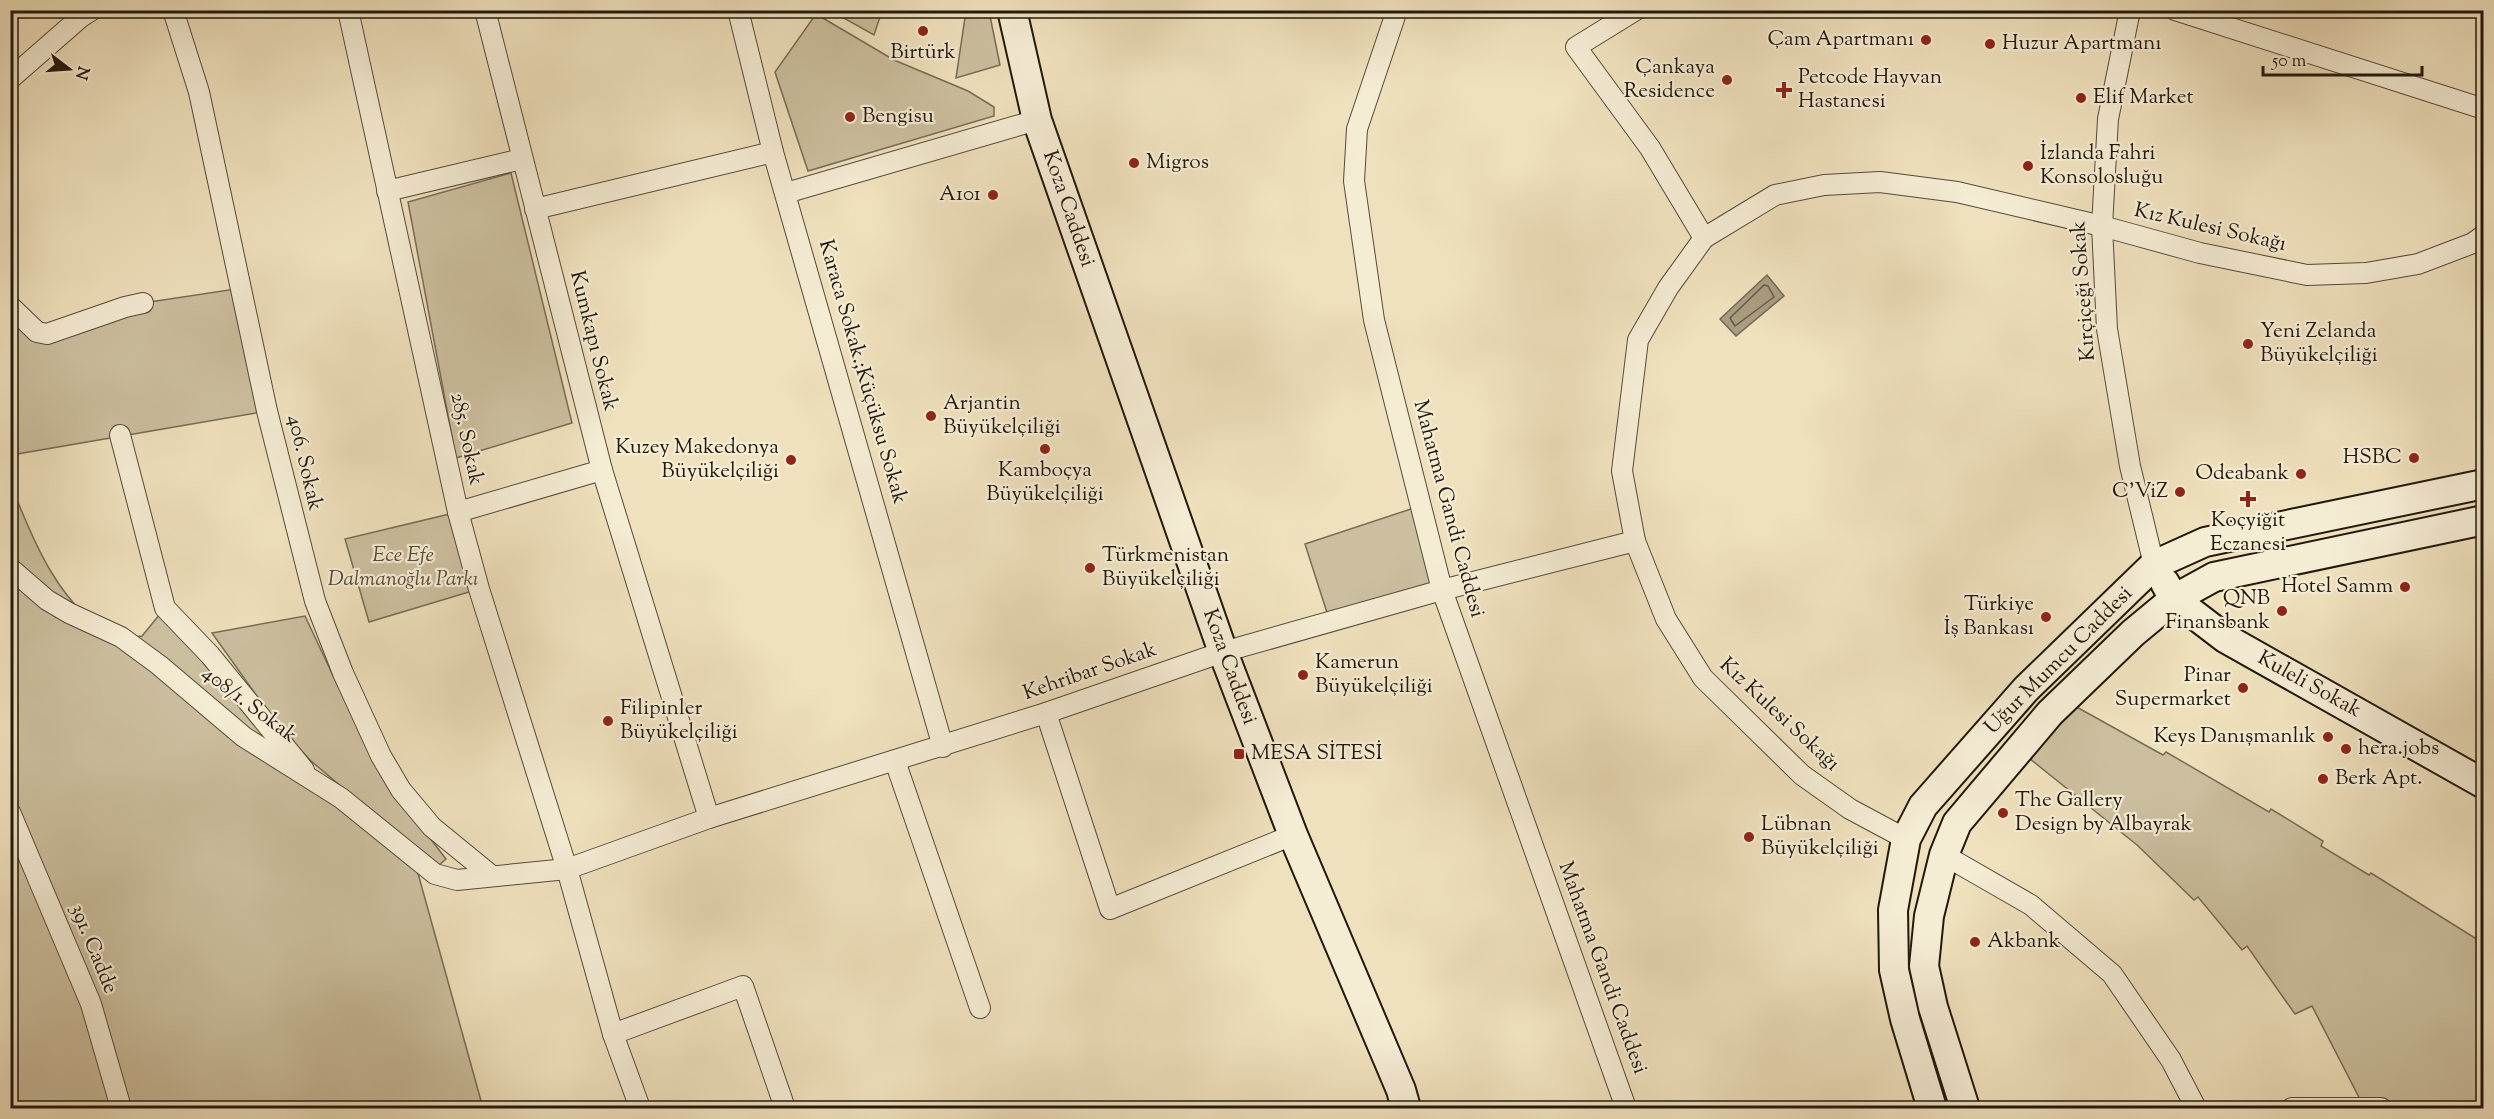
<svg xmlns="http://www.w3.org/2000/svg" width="2494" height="1119" font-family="'Sorts Mill Goudy',serif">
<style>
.green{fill:#ccbf9f;stroke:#776c56;stroke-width:1.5}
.water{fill:#a99d82;stroke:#736854;stroke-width:1.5}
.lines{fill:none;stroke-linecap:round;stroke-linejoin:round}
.shore{stroke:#665a48;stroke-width:1.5}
.street-casing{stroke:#554a3a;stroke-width:22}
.secondary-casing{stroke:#22180e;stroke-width:32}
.street{stroke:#f5ecd4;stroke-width:20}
.secondary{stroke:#f5ecd4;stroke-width:28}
.poi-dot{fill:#8f2418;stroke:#f5ecd4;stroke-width:2}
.labels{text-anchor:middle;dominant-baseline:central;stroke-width:4.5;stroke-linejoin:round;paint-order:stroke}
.poi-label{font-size:21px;fill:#22180e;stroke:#f5ecd4;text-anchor:start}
.street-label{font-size:21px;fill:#22180e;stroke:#f5ecd4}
.park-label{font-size:21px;font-style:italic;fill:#554a3a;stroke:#f5ecd4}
</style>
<rect width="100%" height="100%" fill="#efe1bd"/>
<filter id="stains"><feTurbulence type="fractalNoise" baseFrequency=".00333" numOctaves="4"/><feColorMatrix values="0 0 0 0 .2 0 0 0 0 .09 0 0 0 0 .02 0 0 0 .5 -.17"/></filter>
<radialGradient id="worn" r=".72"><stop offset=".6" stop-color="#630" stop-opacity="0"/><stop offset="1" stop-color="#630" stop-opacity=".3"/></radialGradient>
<g class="green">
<path d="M831 11 882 10V11L874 35Z"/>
<path d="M966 11H989L1000 65 956 78Z"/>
<path d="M816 14 894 60 968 91 994 107V116L808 171 775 72Z"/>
<path d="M511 173 572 423 456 458 408 202Z"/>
<path d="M242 288 267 411 11 455 10 306 37 332 143 303Z"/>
<path d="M10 482C30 534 62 616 119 636 125 639 135 637 142 636L165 608 311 779 414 859 483 1108H11Z"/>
<path d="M1420 506 1442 590 1330 622 1305 544Z"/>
<path d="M458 512 479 589 369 622 345 539Z"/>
<path d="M305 616 337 684 390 786 446 859 437 867 311 761 279 727 212 633Z"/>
<path d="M2064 700 2163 755 2166 752 2269 812 2271 809 2323 841 2321 846 2369 875 2371 873 2483 943V1108L2364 1107 2312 1006 2295 1014 2247 946 2242 950 2198 897 2194 900 2137 845 2019 750Z"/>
</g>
<path class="water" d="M1767 275 1784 296 1736 336 1720 319Z"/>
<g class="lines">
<path class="shore" d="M1764 285 1768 286 1774 297 1735 326 1730 318Z"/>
<defs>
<g id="street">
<path d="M173 10 199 92 267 411 315 601 343 673 381 756 401 790 432 827 492 876"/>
<path d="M348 10 458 512 479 589 567 869 613 1034 743 986 785 1108"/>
<path d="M485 10 602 470 709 818"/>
<path d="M738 10 773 152 943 747"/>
<path d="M1397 10 1357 129 1354 181 1374 320 1442 590 1626 1108"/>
<path d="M1636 10 1576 47 1650 148 1704 238"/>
<path d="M2130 10 2108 119 2102 226 2107 329 2130 466 2154 565"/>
<path d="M2175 10 2484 109"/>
<path d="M10 79 81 17 92 10"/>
<path d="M387 191 522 159"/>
<path d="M786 193 1037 120"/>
<path d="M535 209 773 152"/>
<path d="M10 306 37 332 47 334 125 307 143 303"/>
<path d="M120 435 165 608 210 655 304 770"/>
<path d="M458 512 602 470"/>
<path d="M10 568 47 600 69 613 121 637 159 665 244 737 341 798 435 874 457 880 567 869 709 818 1046 713 1223 652 1442 590 1635 541"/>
<path d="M1046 713 1110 909 1293 835"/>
<path d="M895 761 980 1008"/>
<path d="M10 812 91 1004 121 1108"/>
<path d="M1906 839 1850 809 1802 775 1703 678 1666 619 1635 541 1622 471 1638 340 1668 288 1704 238 1775 195 1824 185 1880 182 1957 192 2102 226 2200 253 2307 275 2366 273 2418 264 2473 243 2484 235"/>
<path d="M1944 855 2031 905 2112 974 2171 1060 2196 1108"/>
<path d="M613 1034 640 1108"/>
<path d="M2292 1108H2381"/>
</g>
<g id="secondary">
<path d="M1012 10 1037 120 1223 652 1293 835 1401 1090 1406 1108"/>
<path d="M2165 583 2174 599 2225 638 2484 784"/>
<path d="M1932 1108 1905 1019 1894 970 1893 910 1906 839 1923 806 2026 689 2154 565 2205 542 2484 484"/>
<path d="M1965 1108 1933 1007 1924 966 1929 916 1944 855 1957 823 2050 713 2133 633 2174 599 2214 577 2484 520"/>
</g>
</defs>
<use href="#street" class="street-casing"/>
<use href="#secondary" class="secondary-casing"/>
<use href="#street" class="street"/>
<use href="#secondary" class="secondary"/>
</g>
<g class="poi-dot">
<circle cx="923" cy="31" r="6"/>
<circle cx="1926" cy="40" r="6"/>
<circle cx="1990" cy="44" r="6"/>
<circle cx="1727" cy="80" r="6"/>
<path d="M1781 81h6v6h6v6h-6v6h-6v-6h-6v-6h6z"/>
<circle cx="2081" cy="98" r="6"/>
<circle cx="850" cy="117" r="6"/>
<circle cx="1134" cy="163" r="6"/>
<circle cx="2028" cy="166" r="6"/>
<circle cx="993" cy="195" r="6"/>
<circle cx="2248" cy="344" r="6"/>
<circle cx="931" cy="416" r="6"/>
<circle cx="1045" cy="449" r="6"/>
<circle cx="2414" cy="458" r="6"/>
<circle cx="791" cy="460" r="6"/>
<circle cx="2301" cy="474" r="6"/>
<circle cx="2180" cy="492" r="6"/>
<path d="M2245 490h6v6h6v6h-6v6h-6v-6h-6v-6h6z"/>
<circle cx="1090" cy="568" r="6"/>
<circle cx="2405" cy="587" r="6"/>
<circle cx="2282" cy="611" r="6"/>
<circle cx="2046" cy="617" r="6"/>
<circle cx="1303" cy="675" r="6"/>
<circle cx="2243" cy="688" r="6"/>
<circle cx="608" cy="721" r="6"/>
<circle cx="2328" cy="737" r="6"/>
<circle cx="2346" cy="749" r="6"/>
<rect x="1233" y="748" width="12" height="12" rx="3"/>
<circle cx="2323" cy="779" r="6"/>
<circle cx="2003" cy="813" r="6"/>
<circle cx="1749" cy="837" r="6"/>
<circle cx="1975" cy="942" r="6"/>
</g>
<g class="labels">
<g class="poi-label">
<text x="1914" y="40" text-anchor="end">Çam Apartmanı</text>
<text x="2002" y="44">Huzur Apartmanı</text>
<text x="923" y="53" text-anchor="middle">Birtürk</text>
<text x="1715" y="68" text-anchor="end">Çankaya<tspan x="1715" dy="24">Residence</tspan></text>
<text x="1798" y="78">Petcode Hayvan<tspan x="1798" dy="24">Hastanesi</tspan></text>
<text x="2093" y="98">Elif Market</text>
<text x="862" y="117">Bengisu</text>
<text x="2040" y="154">İzlanda Fahri<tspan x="2040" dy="24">Konsolosluğu</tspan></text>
<text x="1146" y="163">Migros</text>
<text x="981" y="195" text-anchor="end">A101</text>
<text x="2260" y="332">Yeni Zelanda<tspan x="2260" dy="24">Büyükelçiliği</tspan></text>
<text x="943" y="404">Arjantin<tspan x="943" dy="24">Büyükelçiliği</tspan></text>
<text x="779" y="448" text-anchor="end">Kuzey Makedonya<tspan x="779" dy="24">Büyükelçiliği</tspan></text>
<text x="2402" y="458" text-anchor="end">HSBC</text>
<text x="1045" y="471" text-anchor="middle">Kamboçya<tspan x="1045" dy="24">Büyükelçiliği</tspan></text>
<text x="2289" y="474" text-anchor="end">Odeabank</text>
<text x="2168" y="492" text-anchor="end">C'ViZ</text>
<text x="2248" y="521" text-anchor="middle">Koçyiğit<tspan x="2248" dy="24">Eczanesi</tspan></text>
<text x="1102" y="556">Türkmenistan<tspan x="1102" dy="24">Büyükelçiliği</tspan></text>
<text x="2393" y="587" text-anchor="end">Hotel Samm</text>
<text x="2270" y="599" text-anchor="end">QNB<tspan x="2270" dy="24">Finansbank</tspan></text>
<text x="2034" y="605" text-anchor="end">Türkiye<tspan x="2034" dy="24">İş Bankası</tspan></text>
<text x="1315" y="663">Kamerun<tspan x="1315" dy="24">Büyükelçiliği</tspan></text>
<text x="2231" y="676" text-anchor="end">Pinar<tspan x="2231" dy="24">Supermarket</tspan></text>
<text x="620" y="709">Filipinler<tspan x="620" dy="24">Büyükelçiliği</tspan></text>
<text x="2316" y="737" text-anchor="end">Keys Danışmanlık</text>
<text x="2358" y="749">hera.jobs</text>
<text x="1251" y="754">MESA SİTESİ</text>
<text x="2335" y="779">Berk Apt.</text>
<text x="2015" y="801">The Gallery<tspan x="2015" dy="24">Design by Albayrak</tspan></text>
<text x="1761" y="825">Lübnan<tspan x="1761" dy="24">Büyükelçiliği</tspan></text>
<text x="1987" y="942">Akbank</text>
</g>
<g class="street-label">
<text transform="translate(1068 209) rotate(71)">Koza Caddesi</text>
<text transform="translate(2210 228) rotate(13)">Kız Kulesi Sokağı</text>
<text transform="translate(2084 291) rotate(-94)">Kırçiçeği Sokak</text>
<text transform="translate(593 341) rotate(76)">Kumkapı Sokak</text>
<text transform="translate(862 372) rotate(74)">Karaca Sokak.;Küçüksu Sokak</text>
<text transform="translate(466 439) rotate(78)">285. Sokak</text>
<text transform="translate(304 463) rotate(77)">406. Sokak</text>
<text transform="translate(1448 509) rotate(75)">Mahatma Gandi Caddesi</text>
<text transform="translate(2059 661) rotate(-45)">Uğur Mumcu Caddesi</text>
<text transform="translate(1229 667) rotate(70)">Koza Caddesi</text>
<text transform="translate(1090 672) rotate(-19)">Kehribar Sokak</text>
<text transform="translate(2309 685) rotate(29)">Kuleli Sokak</text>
<text transform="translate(249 705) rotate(37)">408/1. Sokak</text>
<text transform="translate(1779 715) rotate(43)">Kız Kulesi Sokağı</text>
<text transform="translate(93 949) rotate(68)">391. Cadde</text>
<text transform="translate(1602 968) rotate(70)">Mahatma Gandi Caddesi</text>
</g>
<g class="park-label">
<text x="403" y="556">Ece Efe<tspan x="403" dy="24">Dalmanoğlu Parkı</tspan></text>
</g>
</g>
<rect width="2494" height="1119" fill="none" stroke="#efe1bd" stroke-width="36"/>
<rect x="12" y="12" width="2470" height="1095" fill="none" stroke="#22180e" stroke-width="3"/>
<rect x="18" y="18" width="2458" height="1083" fill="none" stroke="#22180e" stroke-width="1.5"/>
<g transform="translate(69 69) rotate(107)" stroke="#f5ecd4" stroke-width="4.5" paint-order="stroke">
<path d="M0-4.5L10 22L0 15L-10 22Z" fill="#22180e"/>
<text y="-9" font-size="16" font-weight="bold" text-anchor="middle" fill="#22180e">N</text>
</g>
<path d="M2263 66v9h159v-9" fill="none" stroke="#22180e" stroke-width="3"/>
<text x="2272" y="66" font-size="18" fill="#22180e" stroke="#f5ecd4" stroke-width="4.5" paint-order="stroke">50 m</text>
<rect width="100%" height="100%" filter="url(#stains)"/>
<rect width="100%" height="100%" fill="url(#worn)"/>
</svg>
